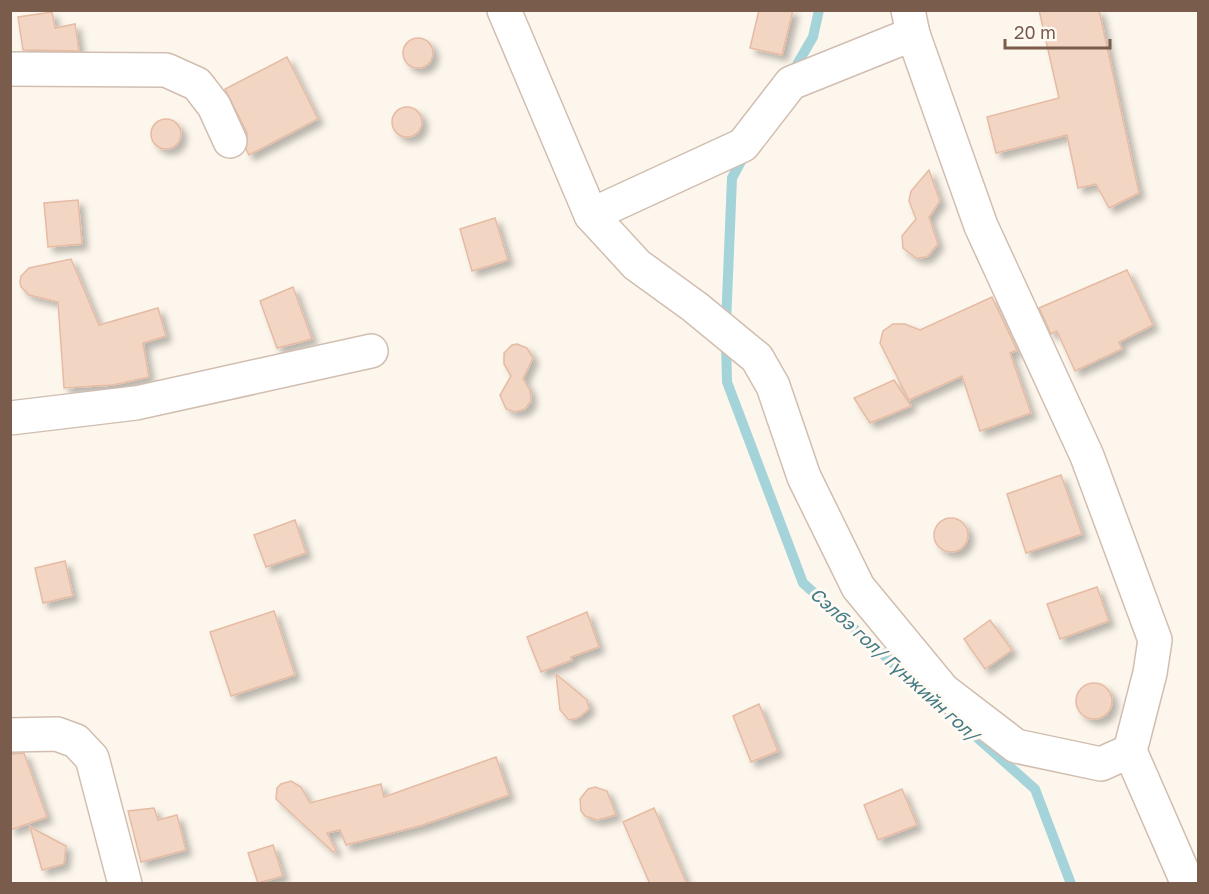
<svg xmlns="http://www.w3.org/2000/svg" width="1209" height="894" font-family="'Golos Text',sans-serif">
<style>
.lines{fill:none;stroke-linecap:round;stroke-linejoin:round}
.stream{stroke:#a5d3da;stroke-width:10}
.building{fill:#f3d5c3;stroke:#e6bba3;stroke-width:1.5;filter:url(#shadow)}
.minor-casing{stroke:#d1beb0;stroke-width:36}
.minor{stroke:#fff;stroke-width:33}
.labels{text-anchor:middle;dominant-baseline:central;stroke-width:6;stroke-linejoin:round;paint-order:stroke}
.water-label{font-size:18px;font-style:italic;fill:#437c86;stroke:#fffaf3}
</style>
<defs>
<filter id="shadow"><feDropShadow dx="5.5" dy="5.5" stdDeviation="3" flood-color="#0004"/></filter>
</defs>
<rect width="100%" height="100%" fill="#fdf6ec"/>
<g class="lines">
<g class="stream">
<path d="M792 73 813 37 819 10"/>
<path d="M726 324 732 178 745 154"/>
<path d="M726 342 727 382 803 583 924 691"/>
<path d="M963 725 1035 789 1071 884"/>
</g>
</g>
<g class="building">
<path d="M759 10H793L782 55 750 48Z"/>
<path d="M1039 10H1099L1139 193 1109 208 1096 184 1078 188 1067 135 996 153 987 117 1059 98Z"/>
<path d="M52 12 55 28 75 24 79 51 23 50 18 17Z"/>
<circle cx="418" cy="53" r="15"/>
<path d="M287 57 318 119 249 155 246 149 247 133 225 89Z"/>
<circle cx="407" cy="122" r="15"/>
<circle cx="166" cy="134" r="15"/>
<path d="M929 170 940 201 929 217 938 244 927 257 916 258 903 248 902 236 916 219 909 201 911 191Z"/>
<path d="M78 200 82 244 48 247 44 203Z"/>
<path d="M495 218 508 260 472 271 460 229Z"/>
<path d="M71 259 99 325 158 308 166 336 143 343 149 377 113 385 64 388 58 302 29 295 21 287 20 282 21 276 29 268Z"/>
<path d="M1127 270 1153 325 1119 342 1122 349 1075 371 1057 331 1051 334 1039 308Z"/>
<path d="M293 287 312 339 277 348 260 301Z"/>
<path d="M992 297 1017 350 1010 353 1031 413 980 431 962 376 909 400 880 343 883 331 893 324H905L920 330Z"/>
<path d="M517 344 527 348 533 358 523 379 530 390 531 401 525 409 515 412 506 409 500 395 511 376 504 364V353L512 345Z"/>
<path d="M894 380 911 406 870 423 854 398Z"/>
<path d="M1061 475 1082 534 1026 553 1007 494Z"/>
<circle cx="951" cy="535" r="17"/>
<path d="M295 520 306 553 266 567 254 535Z"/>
<path d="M65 561 73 596 43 603 35 568Z"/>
<path d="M1097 587 1109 621 1060 639 1047 604Z"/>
<path d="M274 611 295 675 231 696 210 632Z"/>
<path d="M587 612 599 647 571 657 572 660 541 672 527 637Z"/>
<path d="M990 620 1012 650 985 669 964 639Z"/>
<path d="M556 674 587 700 589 709 578 718 569 720 560 710Z"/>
<circle cx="1094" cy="701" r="18"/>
<path d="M759 704 778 751 751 762 733 716Z"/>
<path d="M24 753 47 817 10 830V754Z"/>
<path d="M496 757 509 795 423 825 346 845 340 830 327 833 336 850 333 852 276 799 277 788 281 784 291 781 301 787 310 803 381 784 384 797Z"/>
<path d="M595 787 607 791 616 815 597 820 585 816 581 811 580 799 588 789Z"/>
<path d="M902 789 917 825 878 840 864 805Z"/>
<path d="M154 808 158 820 177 815 186 850 141 862 128 811Z"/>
<path d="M654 808 687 884H650L623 822Z"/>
<path d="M30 827 66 846 64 864 42 870Z"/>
<path d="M273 845 283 876 258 883 248 853Z"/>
</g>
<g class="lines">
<defs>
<g id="minor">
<path d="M504 10 591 215 637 265 695 307 757 358 773 386 804 477 858 587 943 690 1016 746 1101 764 1130 751"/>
<path d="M908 10 913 34 981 226 1087 456 1155 640 1150 673 1130 751 1188 884"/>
<path d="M10 69 166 70 197 84 214 106 230 141"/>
<path d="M591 215 743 145 791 83 913 34"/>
<path d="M10 418 136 403 371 351"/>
<path d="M10 735 57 734 76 741 92 758 125 884"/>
</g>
</defs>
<use href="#minor" class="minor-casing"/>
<use href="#minor" class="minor"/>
</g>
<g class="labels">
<g class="water-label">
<text transform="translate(895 664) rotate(42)">Сэлбэ гол/ Гүнжийн гол/</text>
</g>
</g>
<rect width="1209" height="894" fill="none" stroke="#7a5c4d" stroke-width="24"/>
<path d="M1005 39v9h105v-9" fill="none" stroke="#7a5c4d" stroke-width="3"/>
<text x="1014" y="39" font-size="18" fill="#7a5c4d" stroke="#fffaf3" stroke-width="4.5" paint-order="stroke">20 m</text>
</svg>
